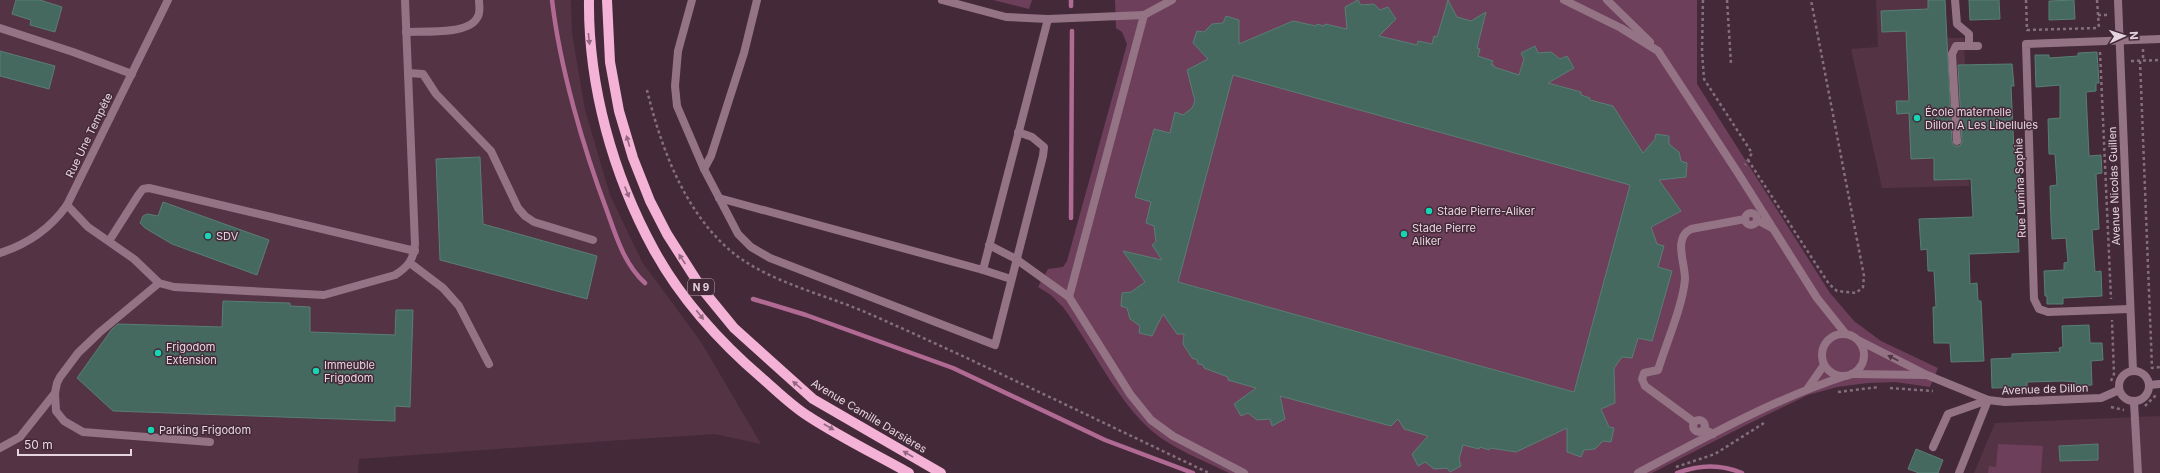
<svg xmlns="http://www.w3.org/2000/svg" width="2160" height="473" font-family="Inter,sans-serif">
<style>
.built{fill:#543345}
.green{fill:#6e3f5a}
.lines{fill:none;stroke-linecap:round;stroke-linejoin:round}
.stream{stroke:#b16a93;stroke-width:4.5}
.building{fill:#45695f;stroke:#597e74;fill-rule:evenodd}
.path{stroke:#856f7c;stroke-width:2.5;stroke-dasharray:3 3;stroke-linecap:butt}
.service{stroke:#947385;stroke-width:8}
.minor{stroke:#947385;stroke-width:8}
.primary{stroke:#f4b2d6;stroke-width:10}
.oneway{fill:#936780}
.oneway2{fill:#503544}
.poi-dot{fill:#16d5b3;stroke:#442a39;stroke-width:1.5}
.labels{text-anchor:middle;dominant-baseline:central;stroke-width:3;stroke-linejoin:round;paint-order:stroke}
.shield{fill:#442a39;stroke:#b5a2ac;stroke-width:1}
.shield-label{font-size:10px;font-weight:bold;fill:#e6d5de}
.poi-label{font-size:11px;fill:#e6d5de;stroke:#442a39;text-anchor:start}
.street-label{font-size:11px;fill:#e6d5de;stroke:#442a39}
</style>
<rect width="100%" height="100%" fill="#442a39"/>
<g class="built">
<path d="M0 0H571L572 33 585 110 610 195 642 262 701 342 761 444 715 434 607 441 359 459 358 473H0Z"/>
<path d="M1876 0H1945L1947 38H1964L1969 186 1882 188 1851 49 1878 47Z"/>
<path d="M2160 416V473H1974L1995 423Z"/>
</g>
<g class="green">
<path d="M993 0H1032L1029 9Z"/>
<path d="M1115 0H1697V84L1830 293 1854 321 1881 341 1938 368 1930 387 1895 382 1868 383 1837 387 1808 395 1748 424 1652 473H1229C1203 460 1173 449 1152 431 1117 401 1091 345 1063 307L1051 295 1038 287 1048 269 1063 267 1067 261 1127 44 1122 32 1116 28Z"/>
<path d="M1998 444 2043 446 2041 473H1988L1989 466 1996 467Z"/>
</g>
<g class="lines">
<g class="stream">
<path d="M552 0C560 68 583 147 607 211 616 236 624 264 645 283"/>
<path d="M1071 0V6"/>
<path d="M1071 218 1072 31"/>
<path d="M753 299 806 315 953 368 1105 440 1193 473"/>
<path d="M1677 473C1698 465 1721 464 1742 473"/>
</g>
</g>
<g class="building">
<path d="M16 0H40L62 7 55 32 30 25 31 20 12 14Z"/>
<path d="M1358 0 1361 5 1374 4 1380 10 1388 7 1396 19 1379 36 1417 45 1418 41 1432 44 1434 36 1437 37 1448 0 1457 17 1471 21 1486 12 1477 48 1480 49 1478 56 1493 61 1491 65H1494V67L1519 75 1524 59 1521 53 1535 46 1538 53 1551 52 1560 59 1567 56 1574 68 1548 83 1581 92V95L1590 98V100L1613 106 1643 153 1655 139 1656 134 1669 136V144L1679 152 1681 161 1687 163 1686 177 1659 180 1681 211 1651 227 1657 244 1664 246 1658 267 1672 271 1652 341 1638 338 1632 358 1622 357 1614 368 1615 403 1601 409 1609 427 1614 428 1611 442 1603 441 1595 449 1584 450 1581 457 1567 452V428L1516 452 1490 448 1489 450 1480 447 1479 449 1463 445 1459 459 1461 466 1450 472 1447 468 1434 469 1425 462 1418 466 1412 454 1428 436 1404 429 1398 419 1391 426 1280 396 1285 419 1272 426 1270 419 1257 420 1248 413 1241 416 1234 404 1256 388 1228 380V377L1204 368 1203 365 1198 364 1197 360 1192 358 1183 344 1184 334H1177L1163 314 1152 336 1139 333 1140 326 1130 319 1127 308 1121 306 1122 293 1131 292 1145 282 1123 251 1162 260 1152 245 1156 242 1154 226 1146 223 1151 202 1135 197 1154 129 1170 133 1175 112 1183 115 1192 108 1195 101 1187 70 1208 59 1193 43 1197 31 1204 32 1212 24 1223 23 1226 16 1239 20V44L1293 21 1316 26 1317 24 1324 26 1325 24 1347 29 1345 7ZM1233 75 1630 185 1574 392 1178 282Z"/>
<path d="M1928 0H1945L1952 141 1954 146H1960L1962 141 1958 65 2012 64 2014 86H2011L2014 152 2019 154 2021 209H2017L2019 252 1969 254 1970 284 1977 283 1978 301H1981L1984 361 1951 362 1950 343H1934L1933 307H1936L1934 271H1928L1927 249 1921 250 1919 219 1973 217 1971 179 1934 180V158L1911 159 1909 113 1897 114 1896 101H1909L1906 31 1882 32 1881 11 1928 9Z"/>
<path d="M1969 0H1999L2000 19 1970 20Z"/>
<path d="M2074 0 2075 19 2049 20V1Z"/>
<path d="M0 51 55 66 49 89 0 76Z"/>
<path d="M2097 52 2099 83H2096V91L2086 92 2089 156 2101 155 2102 173 2096 174 2099 229 2092 230 2095 272 2101 271 2102 296 2063 298V304H2047V296H2045L2044 271 2064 270V263L2068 262 2066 238 2052 239 2051 222 2050 186 2057 185 2055 154H2049L2048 119 2060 118V85L2036 87 2035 55H2049V58L2078 56V53Z"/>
<path d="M480 157 483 224 597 256 587 299 440 260 436 159Z"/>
<path d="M163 202 269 240 257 275 172 244 145 228 140 223 143 216 147 214 158 216Z"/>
<path d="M223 301 290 303V306L310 307V332L395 335 396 310H413L410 407 395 406V421L113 411 77 378 112 329 118 324 222 327Z"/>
<path d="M2089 325 2090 343H2102L2103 360 2091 361 2092 385 2076 386V382L2064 381 2027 382V387L1992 388 1991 359 2012 358V354L2060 352 2059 348 2063 347 2062 326Z"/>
<path d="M2098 444V460L2060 461 2059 446Z"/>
<path d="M1916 449 1943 460 1938 473H1919L1908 469Z"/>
</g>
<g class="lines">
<g class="path">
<path d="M1703 0 1702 51 1704 79 1752 153 1745 165"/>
<path d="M1727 0 1731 64"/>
<path d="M2026 0 2027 30 2099 28"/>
<path d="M2097 0 2099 29"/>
<path d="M2098 15H2108"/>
<path d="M2143 49V61"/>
<path d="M2100 52 2111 299"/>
<path d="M2131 61 2160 60"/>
<path d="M2140 61 2152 368 2160 367"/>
<path d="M647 90C661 148 685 213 732 252 770 283 828 295 872 315 985 365 1097 420 1209 473"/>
<path d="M1748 160 1829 284 1837 291 1856 293 1863 287 1864 276 1811 0"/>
<path d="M2111 381 2114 374 2112 320"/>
<path d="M1890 388 1933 391"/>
<path d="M1838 392 1879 387"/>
<path d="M2145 406 2156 395"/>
<path d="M2111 407 2124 410"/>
<path d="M1676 467 1715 454 1764 423"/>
</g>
<g class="service">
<path d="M692 0 678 51 675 86 677 106 704 169 738 234 751 247 770 258 995 345 1043 156 1044 147 1032 137 1018 132"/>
<path d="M942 0 1006 17 1048 19 1144 15"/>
<path d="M1172 0 1144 15 1069 297 1130 394 1151 420 1173 436 1244 473"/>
<path d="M1564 0 1621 28 1658 51 1738 173 1817 298 1845 333"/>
<path d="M1607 0 1650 42"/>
<path d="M1955 0 1957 24 1969 34V46H1978"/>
<path d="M0 28 73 52 132 74"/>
<path d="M406 32C423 31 468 35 477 18 481 13 479 6 479 0"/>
<path d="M408 73 423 74 436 94 491 151 518 208 525 216 534 222 593 240"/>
<path d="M1957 141 1952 54 1956 46H1969"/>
<path d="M704 169 711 156 744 53 757 0"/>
<path d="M719 198 983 270 1048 19"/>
<path d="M67 205 88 227 134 259 159 283 174 287 324 295 395 275C408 267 414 259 415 244L405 0"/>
<path d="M1757 220 1772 228"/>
<path d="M109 241 139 194 143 189 149 188 415 251"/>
<path d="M989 245 1016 259 1069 297"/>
<path d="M410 263 443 288 459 306 489 364"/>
<path d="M983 270 1011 279"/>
<path d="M159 283 100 332 78 353 60 377 57 383 55 393 56 411 64 421 83 432 210 442"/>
<path d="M1808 388 1824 365"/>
<path d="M2134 402 2138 473"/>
<path d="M1694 422 1645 386 1642 379 1644 373 1658 370C1666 344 1683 305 1685 279 1685 262 1673 238 1691 229L1745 219"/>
<path d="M1704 429 1713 434"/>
<path d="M1933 447 1948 414 1988 400"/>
<path d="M0 448 20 437 55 393"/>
<path d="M1638 473C1706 437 1772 400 1845 376"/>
</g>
<g class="minor">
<path d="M2118 0 2133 371"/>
<circle cx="1751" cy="219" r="6"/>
<path d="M0 253C28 244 50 229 67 205L168 0"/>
<path d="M2130 309 2048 312 2039 309 2034 299 2026 44 2160 39"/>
<circle cx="1843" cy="355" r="21"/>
<path d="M1860 341 1927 375 1988 400 2005 402 2101 398 2119 390"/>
<circle cx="2134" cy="386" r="15"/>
<path d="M1852 374 1925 375"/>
<path d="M2149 385 2160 384"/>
<circle cx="1699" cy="426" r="6"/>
<path d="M1959 473 1988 400"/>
</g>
<g class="primary">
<path d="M589 0C588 86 613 175 654 250 681 299 722 344 763 379 778 392 792 406 808 416 840 437 875 454 909 473"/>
<path d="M607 0 610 62 619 111 633 158 650 201 667 234 702 289 734 328 813 399 941 473"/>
</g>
</g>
<defs><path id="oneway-solid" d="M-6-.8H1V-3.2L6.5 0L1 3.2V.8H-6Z"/></defs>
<g class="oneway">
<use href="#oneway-solid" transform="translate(589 39) rotate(84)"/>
<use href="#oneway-solid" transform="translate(628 141) rotate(-106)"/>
<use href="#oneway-solid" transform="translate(627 192) rotate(68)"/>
<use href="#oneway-solid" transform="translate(682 259) rotate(-124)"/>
<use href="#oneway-solid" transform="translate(700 315) rotate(52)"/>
<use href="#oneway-solid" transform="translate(797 385) rotate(-140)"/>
<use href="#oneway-solid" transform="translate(829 427) rotate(30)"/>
<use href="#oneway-solid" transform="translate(908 454) rotate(-150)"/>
</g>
<use class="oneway2" href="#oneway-solid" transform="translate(1893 358) rotate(-153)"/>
<g class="poi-dot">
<circle cx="1917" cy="118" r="4"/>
<circle cx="1429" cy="211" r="4"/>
<circle cx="1404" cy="234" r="4"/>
<circle cx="208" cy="236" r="4"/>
<circle cx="158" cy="353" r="4"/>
<circle cx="316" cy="371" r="4"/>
<circle cx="151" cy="430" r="4"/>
</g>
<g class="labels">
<rect class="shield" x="688" y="279" width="26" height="16" rx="3"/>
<g class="shield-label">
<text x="701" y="287">N 9</text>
</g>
<g class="poi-label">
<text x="1925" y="112">École maternelle<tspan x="1925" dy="13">Dillon A Les Libellules</tspan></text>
<text x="1437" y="211">Stade Pierre-Aliker</text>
<text x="1412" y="228">Stade Pierre<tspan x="1412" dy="13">Aliker</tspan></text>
<text x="216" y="236">SDV</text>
<text x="166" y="347">Frigodom<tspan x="166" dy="13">Extension</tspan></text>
<text x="324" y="365">Immeuble<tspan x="324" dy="13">Frigodom</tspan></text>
<text x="159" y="430">Parking Frigodom</text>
</g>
<g class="street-label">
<text transform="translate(89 135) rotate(-64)">Rue Une Tempête</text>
<text transform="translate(2114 186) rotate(-92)">Avenue Nicolas Guillen</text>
<text transform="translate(2020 188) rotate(-92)">Rue Lumina Sophie</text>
<text transform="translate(2045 389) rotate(-2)">Avenue de Dillon</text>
<text transform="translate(869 416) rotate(31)">Avenue Camille Darsières</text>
</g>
</g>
<g transform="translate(2124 36) rotate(87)" stroke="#442a39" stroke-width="3" paint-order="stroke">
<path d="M0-3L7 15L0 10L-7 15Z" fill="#e6d5de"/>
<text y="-6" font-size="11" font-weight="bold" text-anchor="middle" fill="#e6d5de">N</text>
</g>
<path d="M18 449v6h113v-6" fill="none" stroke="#e6d5de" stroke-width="2"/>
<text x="24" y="449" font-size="12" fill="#e6d5de" stroke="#442a39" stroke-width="3" paint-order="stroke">50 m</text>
</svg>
